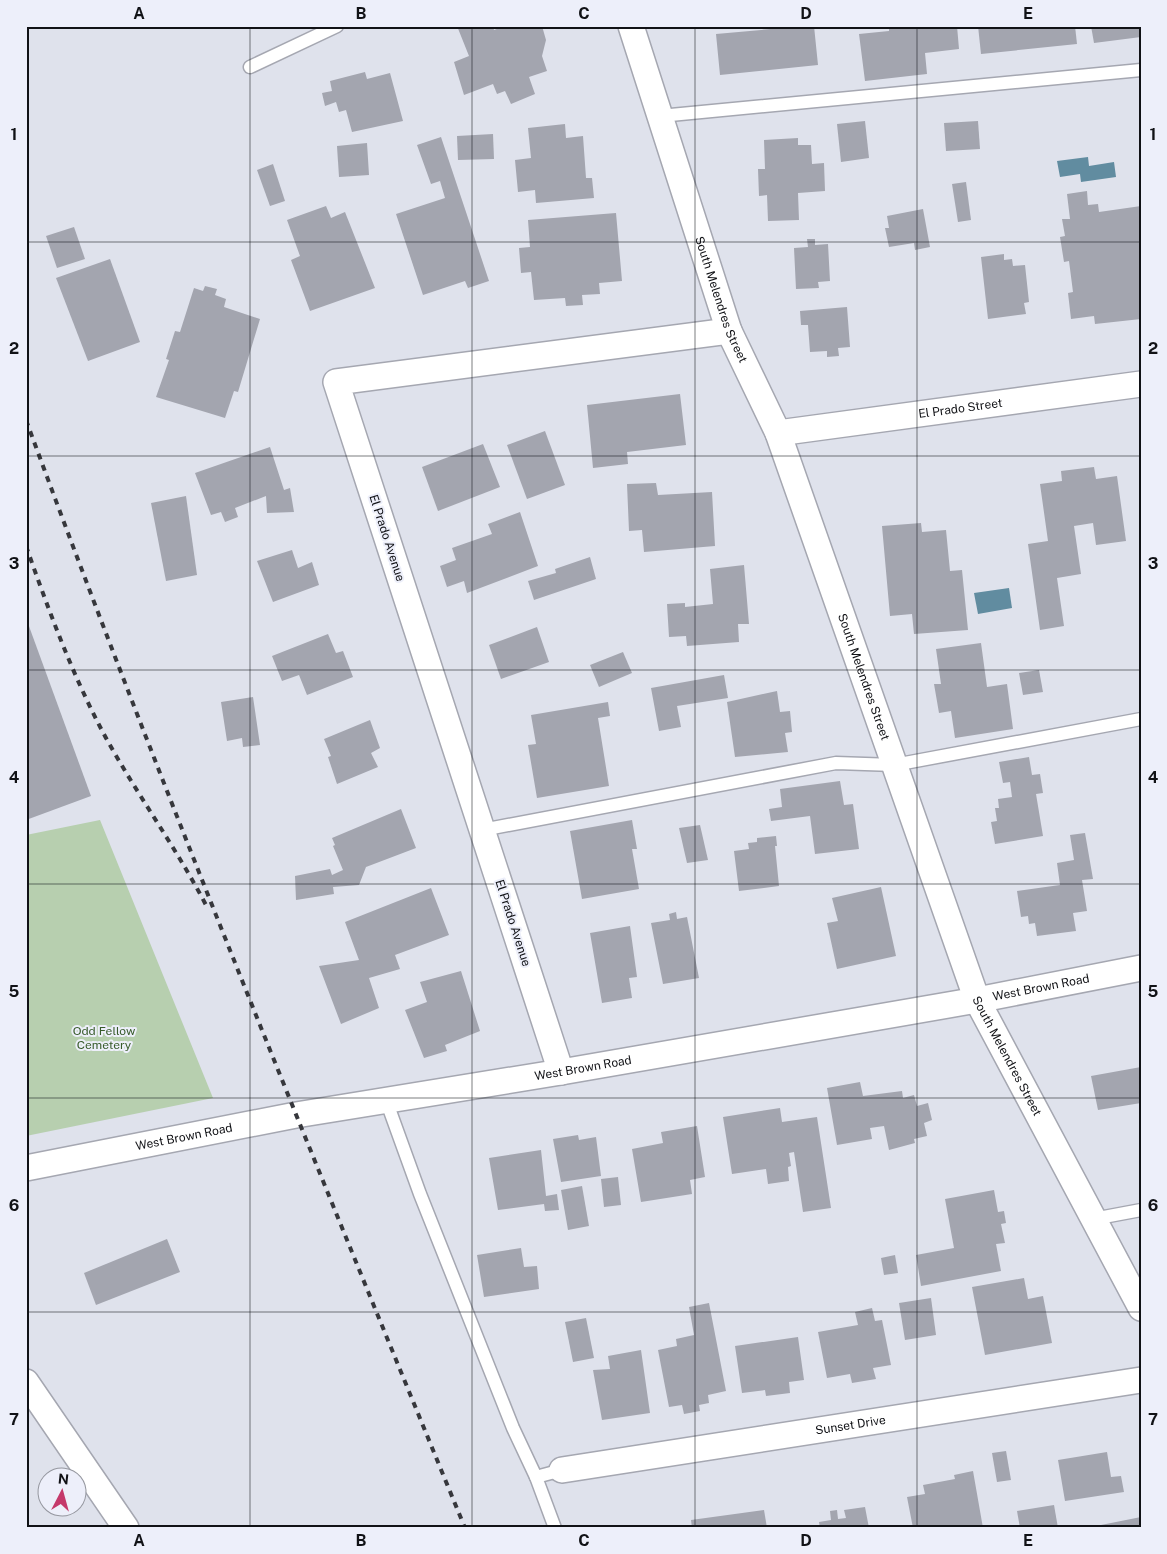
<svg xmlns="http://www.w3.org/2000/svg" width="1167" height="1554" font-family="'Public Sans',sans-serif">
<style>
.green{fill:#b7cfaf}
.water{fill:#618ca0}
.building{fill:#a3a5af}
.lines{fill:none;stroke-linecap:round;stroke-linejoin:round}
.lane-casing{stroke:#a5a7b1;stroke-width:15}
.street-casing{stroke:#a5a7b1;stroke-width:28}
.lane{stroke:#fff;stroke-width:12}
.street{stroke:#fff;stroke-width:25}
.rail{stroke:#36373c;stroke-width:4;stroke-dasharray:6 6;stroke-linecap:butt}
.grid{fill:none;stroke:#111216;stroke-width:1;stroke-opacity:0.55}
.labels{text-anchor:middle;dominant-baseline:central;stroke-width:4;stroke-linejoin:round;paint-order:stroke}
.street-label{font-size:12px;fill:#111216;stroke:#edeffa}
.park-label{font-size:12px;fill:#375b2a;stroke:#edeffa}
.neatline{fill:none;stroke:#111216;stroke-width:2}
.grid-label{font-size:16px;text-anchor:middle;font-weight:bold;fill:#111216}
</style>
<rect width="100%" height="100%" fill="#dfe2ec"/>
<path class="green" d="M100 820 213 1098 26 1136V835Z"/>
<g class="water">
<path d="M1088 157 1089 166 1114 162 1116 177 1081 182 1080 174 1060 177 1057 161Z"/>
<path d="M1009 588 1012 608 978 614 974 593Z"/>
</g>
<g class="building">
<path d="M457 26H493L494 30 505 26H542L546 40 542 56 547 71 529 77 535 94 511 104 505 91 497 94 493 84 464 95 454 62 469 56Z"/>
<path d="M782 26H814L818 65 720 75 716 34 782 28Z"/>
<path d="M889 26H957L959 49 925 53 927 74 865 81 859 34 889 31Z"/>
<path d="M978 26H1075L1077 44 981 54Z"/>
<path d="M1091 26H1141V37L1094 43Z"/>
<path d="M365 72 367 79 390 73 403 121 352 132 346 110 339 112 336 102 325 106 322 93 332 91 330 81Z"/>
<path d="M865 121 869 158 841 162 837 124Z"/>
<path d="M978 121 980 149 946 151 944 123Z"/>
<path d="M565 124 566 138 583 136 586 178H592L594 198 536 203 535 190 518 192 515 160 531 158 528 128Z"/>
<path d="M493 134 494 159 458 160 457 136Z"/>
<path d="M441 137 489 281 468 288 465 281 423 295 396 214 445 198 440 181 431 184 417 145Z"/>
<path d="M798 138V145H811L812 164 824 163 825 191 798 193 799 220 768 221 767 195 759 196 758 169H765L764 140Z"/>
<path d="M367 143 369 175 339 177 337 146Z"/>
<path d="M273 164 285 201 270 206 257 170Z"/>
<path d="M966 182 971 220 958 222 952 184Z"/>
<path d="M1087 191 1088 205 1098 204 1099 212 1141 206V319L1095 324 1094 316 1071 319 1068 293 1073 292 1069 261 1064 262 1060 237 1065 236 1062 219H1070L1067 194Z"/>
<path d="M326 206 331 218 345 212 375 288 310 311 291 260 300 256 287 220Z"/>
<path d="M923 209 930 247 915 250 914 243 889 247 885 228H889L887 216Z"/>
<path d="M616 213 622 281 599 283 600 294 582 295 583 305 566 306 565 298 534 300 531 272 521 273 519 248 530 247 528 220Z"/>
<path d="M74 227 85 259 57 268 46 236Z"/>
<path d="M807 239H815V245L828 244 830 281 818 282 819 288 796 289 794 248 808 247Z"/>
<path d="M1004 254V260L1012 259 1013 266 1025 265 1029 302 1024 303 1026 314 988 319 981 257Z"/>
<path d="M110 259 140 342 88 361 56 278Z"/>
<path d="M205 286 217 289 215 295 226 299 224 307 260 319 238 392 234 391 225 418 156 397 169 360 166 359 175 331 180 332 194 288 203 291Z"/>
<path d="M847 307 850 347 838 348 839 356 827 357V351L810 352 808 325H801L800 311Z"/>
<path d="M680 394 686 445 627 452 628 464 593 468 587 405Z"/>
<path d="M545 431 565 485 527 499 507 445Z"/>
<path d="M483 444 500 487 438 511 422 467Z"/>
<path d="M270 447 284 490 290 488 294 512 267 513 266 496 235 508 238 517 225 522 221 512 211 515 195 473Z"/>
<path d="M1094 467 1096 479 1117 476 1126 541 1096 545 1093 523 1074 526 1081 574 1057 578 1064 626 1040 630 1028 544 1048 541 1040 484 1062 481 1061 471Z"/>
<path d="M656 483 658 495 712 492 715 546 644 552 642 530 629 531 627 484Z"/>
<path d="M186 496 197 575 166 581 151 503Z"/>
<path d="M520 512 538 566 467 593 464 581 447 587 440 566 456 560 452 548 492 534 488 524Z"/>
<path d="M921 523 922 532 946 530 950 571 962 570 968 630 914 634 912 614 890 616 882 526Z"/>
<path d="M292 550 298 568 312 562 319 585 273 602 257 561Z"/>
<path d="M590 557 596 579 534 600 528 581 556 573 555 569Z"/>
<path d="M744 565 749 624H738L739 642 687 646 686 636 669 637 667 604 685 603V607L713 604 710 569Z"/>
<path d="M26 618 91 796 26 820Z"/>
<path d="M537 627 549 662 501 679 489 645Z"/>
<path d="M328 634 336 653 343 651 353 677 307 695 299 675 282 681 272 656Z"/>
<path d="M981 643 987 687 1007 684 1013 729 955 738 951 711 939 713 934 684H941L936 649Z"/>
<path d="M623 652 632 673 599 687 590 665Z"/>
<path d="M1039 670 1043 692 1023 695 1019 673Z"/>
<path d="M724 675 728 698 677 706 681 727 659 731 651 688Z"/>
<path d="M777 691 780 712 790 711 792 732 785 733 788 752 735 757 727 702Z"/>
<path d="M253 697 260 745 243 747 242 738 227 741 221 702Z"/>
<path d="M608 702 610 716 598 718 609 786 537 798 528 745 536 744 531 715Z"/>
<path d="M370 720 380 748 371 753 378 767 337 784 328 757 331 756 324 739Z"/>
<path d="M1029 757 1032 775 1040 774 1043 793 1036 794 1043 836 995 844 991 822 997 821 995 808H999L998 799 1012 797 1010 782 1003 783 999 762Z"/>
<path d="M840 781 844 805 853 804 859 849 815 854 810 816 771 821 769 809 782 807 780 789Z"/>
<path d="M401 809 416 848 366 867 359 885 333 887 334 894 296 900 295 876 330 869 332 875 343 870 333 846 335 845 332 838Z"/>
<path d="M632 820 637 849H632L639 889 582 899 570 831Z"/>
<path d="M700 825 708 860 687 863 679 828Z"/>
<path d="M1085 833 1093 879 1082 880 1087 911 1073 913 1076 931 1037 936 1035 923 1029 924 1028 916 1021 917 1017 891 1060 885 1057 863 1074 860 1070 835Z"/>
<path d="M776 836 777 846H775L779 886 739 891 734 851 749 849 748 843 757 842V838Z"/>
<path d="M881 887 896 956 837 969 827 923 838 921 832 898Z"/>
<path d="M431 888 449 935 395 955 400 969 369 978 379 1008 341 1024 319 966 359 960 345 922Z"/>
<path d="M676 912 677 919 687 917 699 978 663 984 651 923 670 920 669 914Z"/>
<path d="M630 926 637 977 629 978 632 998 602 1003 590 933Z"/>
<path d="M461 971 480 1031 445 1045 447 1051 424 1058 405 1010 427 1002 420 982Z"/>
<path d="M1141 1067V1103L1098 1110 1091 1076Z"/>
<path d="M860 1082 863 1096 902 1091 903 1098 914 1095 917 1106 928 1103 932 1120 924 1123 927 1136 914 1139 915 1143 889 1150 884 1126 870 1128 872 1139 837 1145 827 1088Z"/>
<path d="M780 1108 782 1122 817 1117 831 1208 803 1212 794 1152 789 1153 791 1166 788 1167 789 1181 768 1184 766 1169 732 1174 723 1117Z"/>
<path d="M697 1126 705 1177 690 1180 692 1194 641 1202 632 1149 663 1143 661 1132Z"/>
<path d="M578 1135 579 1140 596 1137 601 1176 561 1182 553 1139Z"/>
<path d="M541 1150 546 1196 557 1194 559 1210 545 1211 544 1204 498 1210 489 1158Z"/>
<path d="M618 1177 621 1205 604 1207 601 1179Z"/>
<path d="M582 1186 589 1226 568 1230 561 1190Z"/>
<path d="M994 1190 998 1212 1004 1211 1006 1223 1001 1224 1005 1243 996 1244 1001 1271 921 1286 916 1255 954 1248 945 1199Z"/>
<path d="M167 1239 180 1272 96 1305 84 1273Z"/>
<path d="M521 1248 524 1267 537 1266 539 1289 484 1297 477 1255Z"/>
<path d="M895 1255 898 1273 884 1275 881 1258Z"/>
<path d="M1024 1278 1028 1299 1043 1296 1052 1343 985 1355 972 1287Z"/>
<path d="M931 1298 936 1335 905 1340 899 1303Z"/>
<path d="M709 1303 726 1391 708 1395 709 1403 699 1405 700 1411 684 1414 682 1405 669 1407 658 1350 677 1346 676 1339 694 1335 689 1307Z"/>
<path d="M872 1308 875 1321 882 1320 891 1365 873 1368 876 1379 852 1383 850 1374 827 1378 818 1332 858 1325 855 1312Z"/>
<path d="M586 1318 594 1358 573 1362 565 1322Z"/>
<path d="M798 1337 804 1380 789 1382 790 1393 766 1396 765 1390 742 1393 735 1346Z"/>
<path d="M641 1350 650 1413 602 1420 593 1370 610 1369 608 1356Z"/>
<path d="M1006 1451 1011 1480 997 1482 992 1453Z"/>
<path d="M1107 1452 1111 1477 1121 1476 1124 1492 1065 1501 1058 1460Z"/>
<path d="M973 1471 983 1528H913L907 1497 925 1494 923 1485 955 1479 954 1475Z"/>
<path d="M1054 1505 1058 1528H1020L1017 1511Z"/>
<path d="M865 1507 869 1528H820L819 1522 831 1520 830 1511 837 1510 838 1519 846 1518 844 1510Z"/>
<path d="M764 1510 767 1528H692L691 1520Z"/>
<path d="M1141 1517V1528H1091V1527Z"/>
</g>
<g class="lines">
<defs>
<g id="lane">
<path d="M250 67 337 26"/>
<path d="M660 116 1141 70"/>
<path d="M482 830 836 763 894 765 1141 719"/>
<path d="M386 1100 420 1194 513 1428 536 1477"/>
<path d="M1093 1219 1141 1210"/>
<path d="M555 1528 536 1477 562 1470"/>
</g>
<g id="street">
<path id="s1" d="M631 26 729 331 778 433 977 1000 1141 1308"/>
<path id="s2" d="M778 433 1141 384"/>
<path d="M561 1072 336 382 729 331"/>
<path id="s3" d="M26 1168 296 1115 561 1072 977 1000 1141 968"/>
<path d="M26 1382 126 1528"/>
<path id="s4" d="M562 1470 1141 1380"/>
</g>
</defs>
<use href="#lane" class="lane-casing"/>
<use href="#street" class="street-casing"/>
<use href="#lane" class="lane"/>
<use href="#street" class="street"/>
<g class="rail">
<path d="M26 420C163 793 314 1160 465 1528"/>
<path d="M26 546C49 611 73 677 106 738 138 796 177 849 207 907"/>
</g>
</g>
<path class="grid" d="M250 26V1528M472 26V1528M695 26V1528M917 26V1528M26 242H1141M26 456H1141M26 670H1141M26 884H1141M26 1098H1141M26 1312H1141"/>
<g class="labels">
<g class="street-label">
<text stroke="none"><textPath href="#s1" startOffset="288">South Melendres Street</textPath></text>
<text stroke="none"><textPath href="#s2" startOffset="184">El Prado Street</textPath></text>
<text transform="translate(387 538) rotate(72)">El Prado Avenue</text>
<text stroke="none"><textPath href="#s1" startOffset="692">South Melendres Street</textPath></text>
<text transform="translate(513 923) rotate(72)">El Prado Avenue</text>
<text stroke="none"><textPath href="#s3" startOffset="1031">West Brown Road</textPath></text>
<text stroke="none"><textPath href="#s1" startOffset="1098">South Melendres Street</textPath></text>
<text stroke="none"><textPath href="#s3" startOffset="566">West Brown Road</textPath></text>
<text stroke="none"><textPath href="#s3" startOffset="161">West Brown Road</textPath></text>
<text stroke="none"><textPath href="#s4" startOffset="292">Sunset Drive</textPath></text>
</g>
<g class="park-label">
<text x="104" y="1031">Odd Fellow<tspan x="104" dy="14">Cemetery</tspan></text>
</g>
</g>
<rect width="1167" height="1554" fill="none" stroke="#edeffa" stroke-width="55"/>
<g transform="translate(62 1492) rotate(6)"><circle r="24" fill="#edeffa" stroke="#95979f"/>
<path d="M0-4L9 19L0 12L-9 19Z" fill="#c5396b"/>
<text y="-8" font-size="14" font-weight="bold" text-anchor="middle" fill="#111216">N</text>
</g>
<rect x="28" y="28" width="1112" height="1498" class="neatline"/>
<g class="grid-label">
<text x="139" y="19">A</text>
<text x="361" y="19">B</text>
<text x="584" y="19">C</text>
<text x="806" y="19">D</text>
<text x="1028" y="19">E</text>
<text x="14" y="140">1</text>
<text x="1153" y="140">1</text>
<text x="14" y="354">2</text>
<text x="1153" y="354">2</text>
<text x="14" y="569">3</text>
<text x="1153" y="569">3</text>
<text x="14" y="783">4</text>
<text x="1153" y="783">4</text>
<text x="14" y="997">5</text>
<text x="1153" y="997">5</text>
<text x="14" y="1211">6</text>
<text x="1153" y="1211">6</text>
<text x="14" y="1425">7</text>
<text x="1153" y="1425">7</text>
<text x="139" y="1546">A</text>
<text x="361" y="1546">B</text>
<text x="584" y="1546">C</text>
<text x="806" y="1546">D</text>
<text x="1028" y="1546">E</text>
</g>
</svg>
